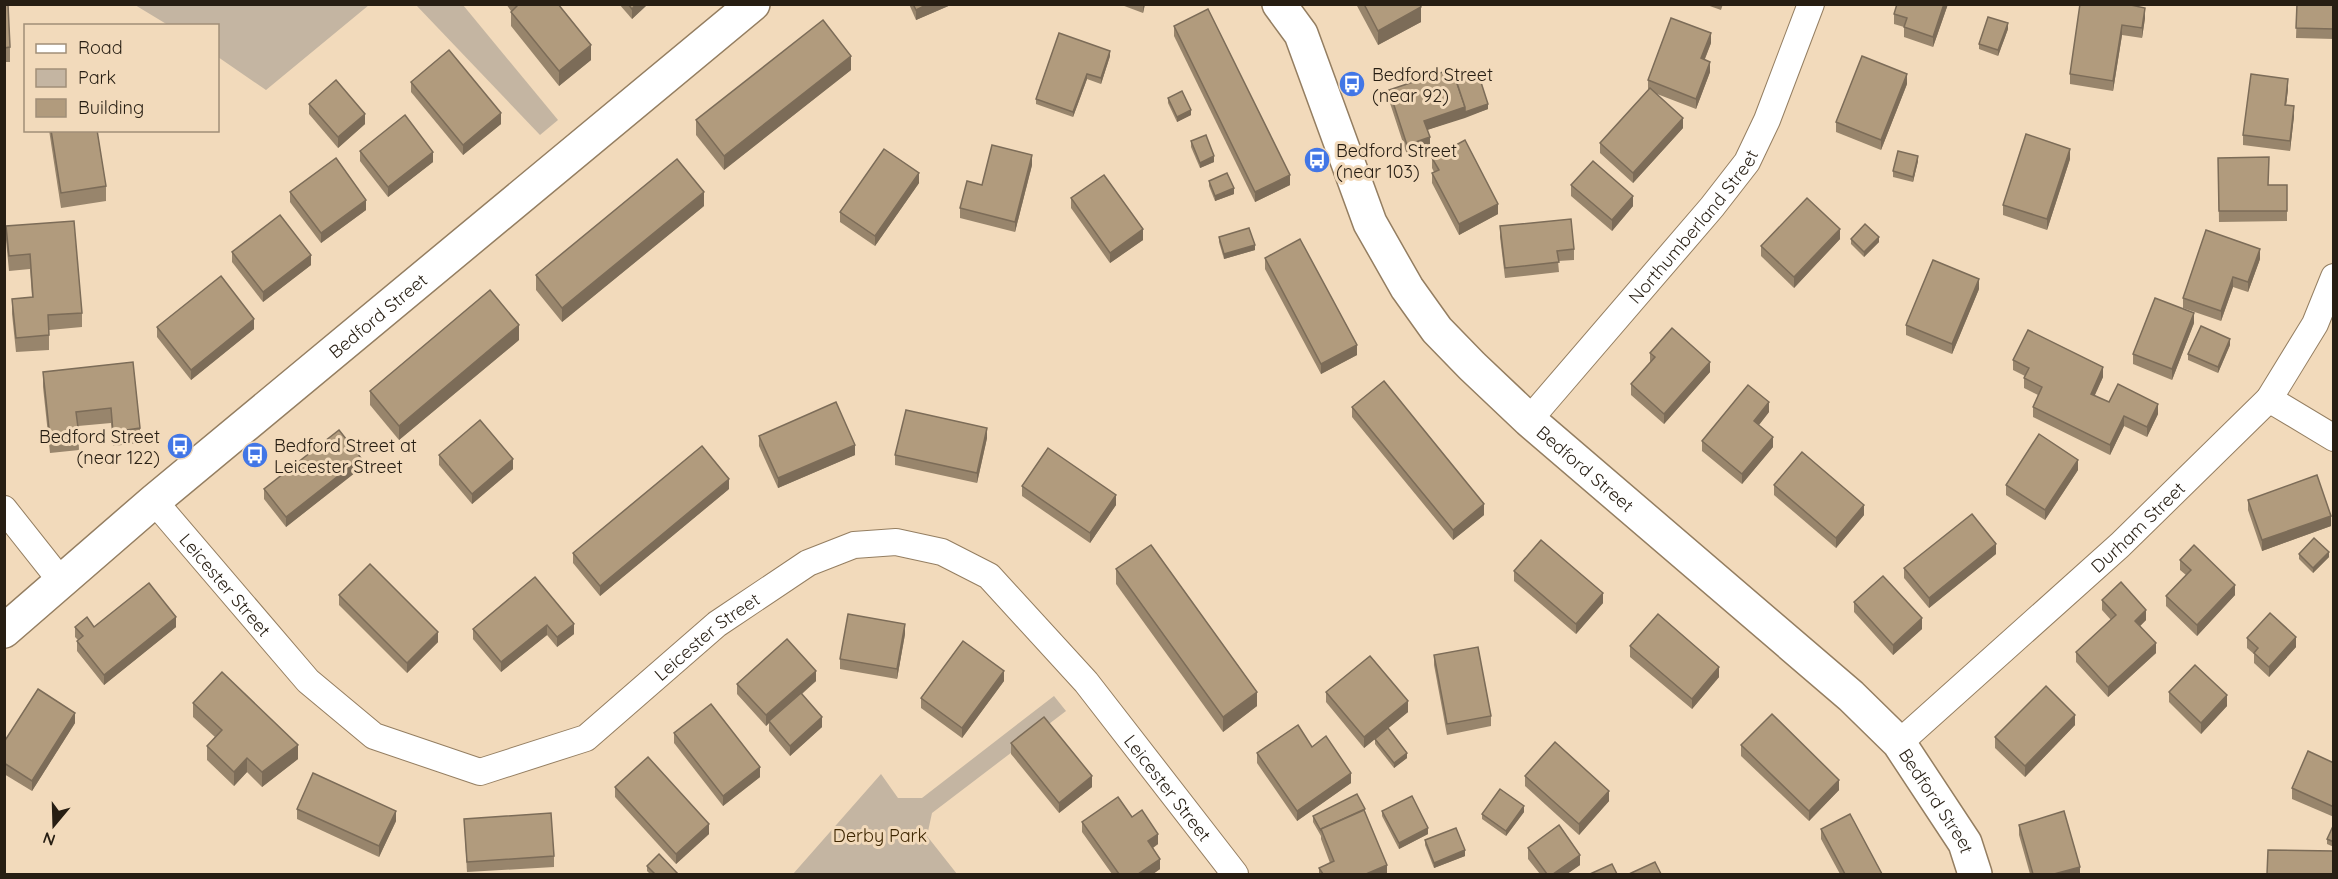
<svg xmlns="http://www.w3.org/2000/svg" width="2338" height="879" font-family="Quicksand,sans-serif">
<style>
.green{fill:#c4b5a2}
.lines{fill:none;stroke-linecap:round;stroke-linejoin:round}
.minor-casing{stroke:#947e61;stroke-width:28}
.tertiary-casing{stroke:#947e61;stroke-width:36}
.minor{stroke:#fff;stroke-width:26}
.tertiary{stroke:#fff;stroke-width:33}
.wall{fill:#98856c}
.shaded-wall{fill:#7c6c58}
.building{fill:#b19b7d;stroke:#7c6c58;stroke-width:1.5}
.labels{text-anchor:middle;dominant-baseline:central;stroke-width:6;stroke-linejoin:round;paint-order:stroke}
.poi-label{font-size:18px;fill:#271e13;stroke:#f2dabb;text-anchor:start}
.street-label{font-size:18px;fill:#271e13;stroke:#f2dabb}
.park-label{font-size:18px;fill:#3e2600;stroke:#f2dabb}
</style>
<rect width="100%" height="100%" fill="#f2dabb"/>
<g class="green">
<path d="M135 5H369L266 90 218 57V26L168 25Z"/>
<path d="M416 5H463L558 120 540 135Z"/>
<path d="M1054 696 1066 711 932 813 927 836 957 874H793L881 774 898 798H922Z"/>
</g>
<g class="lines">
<defs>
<g id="minor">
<path d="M2269 399 2334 438"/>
<path id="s1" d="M1529 420 1712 207 1747 162 1767 120 1811 4"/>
<path id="s2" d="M154 501 308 681 374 736 480 772 586 738 717 624 808 563 854 545 896 542 942 552 989 576 1086 682 1235 874"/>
<path d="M4 509 61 581"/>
<path id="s3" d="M1899 743 2120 545 2269 399 2315 324 2334 277"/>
</g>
<g id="tertiary">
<path id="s4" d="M1279 4 1301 34 1370 223 1407 288 1437 330 1472 366 1529 420 1851 696 1899 743 1965 843 1975 874"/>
<path id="s5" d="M4 631 154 501 753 4"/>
</g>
</defs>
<use href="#minor" class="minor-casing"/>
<use href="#tertiary" class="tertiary-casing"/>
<use href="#minor" class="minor"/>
<use href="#tertiary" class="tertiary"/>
</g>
<g class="wall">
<path d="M4 4 10 47V62H4Z"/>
<path d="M506 4H558L591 60 559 86 511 26V11Z"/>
<path d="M619 4H648L632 19Z"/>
<path d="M909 4H953L916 20Z"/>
<path d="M1119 4H1145L1143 13Z"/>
<path d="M1356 4H1420L1421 22 1378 45Z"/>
<path d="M1704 4H1723L1721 10Z"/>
<path d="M1897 4H1948L1933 47 1904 37V27L1894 24V14Z"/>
<path d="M2080 4 2145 18 2142 38 2122 35 2113 91 2070 84V74Z"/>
<path d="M2297 4H2334V39L2296 38Z"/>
<path d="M1174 26 1290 185 1255 202 1174 36Z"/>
<path d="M2008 29 1998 56 1979 49V44Z"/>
<path d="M1711 43 1705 59 1710 72 1696 109 1657 94 1683 128 1633 183 1600 153V143L1648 90V80Z"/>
<path d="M1110 56 1101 84 1087 79 1073 117 1036 104V99Z"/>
<path d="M851 70 724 170 696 135V120Z"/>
<path d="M1456 80 1488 109 1427 130 1430 147 1407 155 1389 100V90Z"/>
<path d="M411 82 501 124 463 155 411 92Z"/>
<path d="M1907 84 1881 150 1836 132V122Z"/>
<path d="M2288 89 2286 105 2294 116 2290 151 2243 145V135Z"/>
<path d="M1168 98 1191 115 1177 122 1168 103Z"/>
<path d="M309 104 365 124 338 148 309 114Z"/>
<path d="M49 130H97L106 186V201L61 208Z"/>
<path d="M1191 141 1214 162 1200 168 1191 147Z"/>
<path d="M360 151 433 162 388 197 360 161Z"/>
<path d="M1432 158 1498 214 1459 235 1432 183V173L1434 172 1432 168Z"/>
<path d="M2218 158 2268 185H2287V221L2219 222Z"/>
<path d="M2070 159 2047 230 2003 215V205Z"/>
<path d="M1918 161 1913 182 1893 177V171Z"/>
<path d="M1032 165 1015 232 960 218V208L982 185Z"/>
<path d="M1209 181 1234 194 1215 201 1209 186Z"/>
<path d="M919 183 875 246 840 222V212Z"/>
<path d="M1571 185 1633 206 1612 231 1571 196Z"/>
<path d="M290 192 366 210 321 243 290 202Z"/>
<path d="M1071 198 1143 240 1110 263 1071 208Z"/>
<path d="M704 206 562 322 536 290V275Z"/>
<path d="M6 226 82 313V327L49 330V350L16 352 12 314V299L32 297 30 269 9 271 6 240Z"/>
<path d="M1500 226 1574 249V260L1558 261 1559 272 1505 278 1500 237Z"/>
<path d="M1219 237 1255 250 1224 259 1219 242Z"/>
<path d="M1840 239 1794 288 1761 256V246Z"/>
<path d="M1851 239 1879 242 1864 257 1851 244Z"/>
<path d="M232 252 311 265 263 302 232 262Z"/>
<path d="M1265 258 1357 355 1321 374 1265 269Z"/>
<path d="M2260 259 2248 292 2233 287 2221 321 2183 308V298Z"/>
<path d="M1979 289 1952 354 1906 335V325Z"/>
<path d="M2194 323 2172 380 2133 364V354Z"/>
<path d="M157 327 254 329 191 380 157 337Z"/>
<path d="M519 340 399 440 370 405V391Z"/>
<path d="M2230 345 2218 373 2188 360V354Z"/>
<path d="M1650 353 1710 372 1664 424 1631 395V384L1650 363Z"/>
<path d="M2013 360 2103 377 2094 396 2109 402 2158 414 2147 437 2124 426 2110 455 2033 417V407L2038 395 2024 388V378L2025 376 2013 370Z"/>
<path d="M133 362 140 428V443L113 446 111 423 78 426 79 450 50 453 43 387V372Z"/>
<path d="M1352 407 1484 515 1453 540 1352 417Z"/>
<path d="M1769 412 1759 425 1773 447 1742 484 1702 451V441Z"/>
<path d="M759 436 855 455 778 488 759 446Z"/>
<path d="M987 438 977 483 895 465V455Z"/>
<path d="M439 455 513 469 472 504 439 465Z"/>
<path d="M361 468 286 527 264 499V489Z"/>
<path d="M2078 470 2045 520 2006 495V485Z"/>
<path d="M1774 485 1864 515 1836 548 1774 495Z"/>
<path d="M1022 486 1116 505 1090 543 1022 496Z"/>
<path d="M729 489 600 596 573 563V553Z"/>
<path d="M2248 500 2331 526 2262 551 2248 510Z"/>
<path d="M1996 554 1929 608 1904 578V568Z"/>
<path d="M2299 554 2329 557 2313 573 2299 559Z"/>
<path d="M2180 560 2235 595 2197 636 2166 606V596L2186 575 2180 570Z"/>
<path d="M1116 569 1257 706 1223 732 1116 584Z"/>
<path d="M1514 571 1603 603 1576 634 1514 581Z"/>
<path d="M535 577 574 634 557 647 547 635 501 672 473 639V629Z"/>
<path d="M339 595 438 642 407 673 339 605Z"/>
<path d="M2102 600 2146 620 2140 626 2156 653 2108 697 2076 662V652L2111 620 2102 610Z"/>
<path d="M1854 602 1922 629 1893 655 1854 612Z"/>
<path d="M75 627H176L104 685 77 651V641L78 640 75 637Z"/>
<path d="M905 634 897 679 840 669V659Z"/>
<path d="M2247 638 2296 647 2269 677 2254 663V654L2247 648Z"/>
<path d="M1630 646 1719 677 1692 709 1630 657Z"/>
<path d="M1434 655 1491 716V726L1447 735 1434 665Z"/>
<path d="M816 681 802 694 822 727 790 756 769 731V723L766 726 737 694V684Z"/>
<path d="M1004 681 962 738 921 708V698Z"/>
<path d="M1326 692 1408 712 1364 748 1326 702Z"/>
<path d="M2169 692 2227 706 2201 734 2169 702Z"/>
<path d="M193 703 298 759 262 787 247 772 234 786 207 760V746L215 737 193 717Z"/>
<path d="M75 723 32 791 4 774V742Z"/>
<path d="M2075 725 2025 777 1995 748V737Z"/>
<path d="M674 733 760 777 723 806 674 743Z"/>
<path d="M1375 739 1407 758 1394 768 1375 744Z"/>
<path d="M1011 743 1092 787 1059 813 1011 754Z"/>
<path d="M1741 745 1839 790 1809 821 1741 756Z"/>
<path d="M1312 747 1351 783 1297 821 1257 763V753Z"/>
<path d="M2334 763V817L2292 799V788Z"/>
<path d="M1525 776 1609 801 1579 835 1525 786Z"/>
<path d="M615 787 709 834 676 864 615 797Z"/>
<path d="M297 809 396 821 379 857 297 819Z"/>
<path d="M1382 811 1428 834 1399 849 1382 816Z"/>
<path d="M1365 812 1387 874H1319V868L1330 863 1321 839V836L1313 822V816Z"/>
<path d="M1524 812 1506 836 1482 819V814Z"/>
<path d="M1132 817 1158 844 1153 848 1160 869 1153 874H1112L1082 832V822Z"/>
<path d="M464 819 554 856V867L467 872Z"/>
<path d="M2334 824V847L2327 844V839Z"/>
<path d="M2019 825 2080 874H2030L2019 835Z"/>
<path d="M1821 829 1882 874H1840L1821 839Z"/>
<path d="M1425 840 1465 856 1434 868 1425 845Z"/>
<path d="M1528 848 1580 865 1567 874H1540L1528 859Z"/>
<path d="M647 866 678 874H650L647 871Z"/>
</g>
<g class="shaded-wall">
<path d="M636 4H648L632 19V9Z"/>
<path d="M928 4H953L916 20V10Z"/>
<path d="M1143 4H1145L1143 13Z"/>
<path d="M1944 4H1948L1933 47V37Z"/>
<path d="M1421 7V22L1378 45V31Z"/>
<path d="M2145 8V18L2142 38V28Z"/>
<path d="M2008 23V29L1998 56V50Z"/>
<path d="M2122 25V35L2113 91V81Z"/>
<path d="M1711 33V43L1701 68V58Z"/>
<path d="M591 45V60L559 86V71Z"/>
<path d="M1110 51V56L1101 84V78Z"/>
<path d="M851 56V70L724 170V156Z"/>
<path d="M1710 62V72L1696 109V99Z"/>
<path d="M1087 74V79L1073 117V112Z"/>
<path d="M1907 74V84L1881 150V140Z"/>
<path d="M2288 79V89L2285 115V105Z"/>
<path d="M1488 104V109L1465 118V112Z"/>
<path d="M2294 106V116L2290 151V141Z"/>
<path d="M1465 107V118L1424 131V121Z"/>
<path d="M1191 110V115L1177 122V117Z"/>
<path d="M501 113V124L463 155V145Z"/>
<path d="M365 114V124L338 148V137Z"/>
<path d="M1683 118V128L1633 183V173Z"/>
<path d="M1430 137V147L1407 155V145Z"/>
<path d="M2070 149V159L2047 230V219Z"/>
<path d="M433 152V162L388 197V187Z"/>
<path d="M1032 155V165L1015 232V222Z"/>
<path d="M1214 156V162L1200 168V163Z"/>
<path d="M1918 156V161L1913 182V177Z"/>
<path d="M919 173V183L875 246V236Z"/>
<path d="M1290 175V185L1255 202V192Z"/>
<path d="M1234 188V194L1215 201V196Z"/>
<path d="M704 192V206L562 322V308Z"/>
<path d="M1633 196V206L1612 231V220Z"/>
<path d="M366 200V210L321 243V233Z"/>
<path d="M1498 204V214L1459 235V224Z"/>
<path d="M1143 229V240L1110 263V253Z"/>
<path d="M1840 229V239L1794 288V277Z"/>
<path d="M1879 237V242L1864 257V252Z"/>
<path d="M1255 245V250L1224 259V254Z"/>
<path d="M2260 249V259L2248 292V282Z"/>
<path d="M311 255V265L263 302V292Z"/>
<path d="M2233 277V287L2221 321V311Z"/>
<path d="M1979 279V289L1952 354V344Z"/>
<path d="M2194 313V323L2172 380V369Z"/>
<path d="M254 319V329L191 380V370Z"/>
<path d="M519 325V340L399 440V426Z"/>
<path d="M2230 339V345L2218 373V367Z"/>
<path d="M1357 345V355L1321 374V364Z"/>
<path d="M1710 362V372L1664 424V414Z"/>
<path d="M2103 367V377L2091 404V394Z"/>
<path d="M1769 402V412L1754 431V421Z"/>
<path d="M2158 404V414L2147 437V427Z"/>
<path d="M2124 416V426L2110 455V445Z"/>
<path d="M987 428V438L977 483V473Z"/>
<path d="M1773 437V447L1742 484V474Z"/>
<path d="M855 445V455L778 488V478Z"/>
<path d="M361 458V468L286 527V517Z"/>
<path d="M513 459V469L472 504V494Z"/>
<path d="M2078 460V470L2045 520V510Z"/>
<path d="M729 479V489L600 596V586Z"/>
<path d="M1116 495V505L1090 543V533Z"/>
<path d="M1484 504V515L1453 540V530Z"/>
<path d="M1864 505V515L1836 548V538Z"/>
<path d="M2331 516V526L2262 551V540Z"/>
<path d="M1996 544V554L1929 608V598Z"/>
<path d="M2329 552V557L2313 573V568Z"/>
<path d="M2235 585V595L2197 636V625Z"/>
<path d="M1603 593V603L1576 634V624Z"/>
<path d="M2146 610V620L2135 631V621Z"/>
<path d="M176 617V627L104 685V675Z"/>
<path d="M1922 618V629L1893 655V645Z"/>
<path d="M574 624V634L557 647V637Z"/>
<path d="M905 624V634L897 679V669Z"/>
<path d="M547 625V635L501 672V662Z"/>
<path d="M438 632V642L407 673V663Z"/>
<path d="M2296 637V647L2269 677V667Z"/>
<path d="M2156 643V653L2108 697V687Z"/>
<path d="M1719 667V677L1692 709V699Z"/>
<path d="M816 671V681L769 722V721V723L766 726V715Z"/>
<path d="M1004 671V681L962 738V728Z"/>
<path d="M1257 692V706L1223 732V717Z"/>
<path d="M2227 695V706L2201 734V723Z"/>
<path d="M1408 701V712L1364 748V737Z"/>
<path d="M75 713V723L32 791V781Z"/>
<path d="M2075 715V725L2025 777V766Z"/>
<path d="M822 717V727L790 756V746Z"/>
<path d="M298 745V759L262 787V772Z"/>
<path d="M1407 753V758L1394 768V763Z"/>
<path d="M247 758V772L234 786V772Z"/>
<path d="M760 767V777L723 806V796Z"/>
<path d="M1351 773V783L1297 821V811Z"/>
<path d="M1092 776V787L1059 813V803Z"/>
<path d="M1839 780V790L1809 821V811Z"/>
<path d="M1609 791V801L1579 835V824Z"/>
<path d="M1524 806V812L1506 836V831Z"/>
<path d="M396 811V821L379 857V846Z"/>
<path d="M709 824V834L676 864V854Z"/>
<path d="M1428 828V834L1399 849V843Z"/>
<path d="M1158 834V844L1148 851V841Z"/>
<path d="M1465 850V856L1434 868V863Z"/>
<path d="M1580 855V865L1567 874H1553Z"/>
<path d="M1160 859V869L1153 874H1138Z"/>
<path d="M1387 865V874H1366Z"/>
<path d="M2080 867V874H2054Z"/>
</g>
<g class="building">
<path d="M4 4H8L10 47 4 48Z"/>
<path d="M518 4H558L591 45 559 71 511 12 518 5Z"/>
<path d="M628 4H636L632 9Z"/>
<path d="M913 4H928L916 10Z"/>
<path d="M1364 4H1420L1421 7 1378 31Z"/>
<path d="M1897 4H1944L1933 37 1904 27 1907 18 1894 14Z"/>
<path d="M2080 4H2126L2145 8 2142 28 2122 25 2113 81 2070 74Z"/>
<path d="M2297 4H2334V29L2296 28Z"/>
<path d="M1208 9 1290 175 1255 192 1174 26Z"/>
<path d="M1988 17 2008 23 1998 50 1979 44Z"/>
<path d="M1671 18 1711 33 1701 58 1710 62 1696 99 1648 80Z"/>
<path d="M823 20 851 56 724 156 696 120Z"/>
<path d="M1059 33 1110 51 1101 78 1087 74 1073 112 1036 99Z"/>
<path d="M449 50 501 113 463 145 411 82Z"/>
<path d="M1862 56 1907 74 1881 140 1836 122Z"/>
<path d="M1452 69 1465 107 1424 121 1430 137 1407 145 1389 90Z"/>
<path d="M1478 73 1488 104 1465 112V107L1456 80Z"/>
<path d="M2251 74 2288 79 2285 105 2294 106 2290 141 2243 135Z"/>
<path d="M336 80 365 114 338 137 309 104Z"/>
<path d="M1650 88 1683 118 1633 173 1600 143Z"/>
<path d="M1182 91 1191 110 1177 117 1168 98Z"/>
<path d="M405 115 433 152 388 187 360 151Z"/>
<path d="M51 130H97L106 186 61 193Z"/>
<path d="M2026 134 2070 149 2047 219 2003 205Z"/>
<path d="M1206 135 1214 156 1200 163 1191 141Z"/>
<path d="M1465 140 1498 204 1459 224 1432 173 1439 170 1432 158Z"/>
<path d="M992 145 1032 155 1015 222 960 208 967 181 982 185Z"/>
<path d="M884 149 919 173 875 236 840 212Z"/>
<path d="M1898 151 1918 156 1913 177 1893 171Z"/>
<path d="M2269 157 2268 185H2287V211H2219L2218 158Z"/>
<path d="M336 158 366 200 321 233 290 192Z"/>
<path d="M677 159 704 192 562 308 536 275Z"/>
<path d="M1593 161 1633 196 1612 220 1571 185Z"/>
<path d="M1227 173 1234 188 1215 196 1209 181Z"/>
<path d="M1104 175 1143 229 1110 253 1071 198Z"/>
<path d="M1807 198 1840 229 1794 277 1761 246Z"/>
<path d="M280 215 311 255 263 292 232 252Z"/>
<path d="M1571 219 1574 249 1557 251 1559 262 1505 268 1500 226Z"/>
<path d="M74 221 82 313 48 315 49 335 16 338 12 299 33 297 30 254 9 256 6 226Z"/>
<path d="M1865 224 1879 237 1864 252 1851 239Z"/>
<path d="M1249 228 1255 245 1224 254 1219 237Z"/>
<path d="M2206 230 2260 249 2248 282 2233 277 2221 311 2183 298Z"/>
<path d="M1300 239 1357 345 1321 364 1265 258Z"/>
<path d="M1933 260 1979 279 1952 344 1906 325Z"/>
<path d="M221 276 254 319 191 370 157 327Z"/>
<path d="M490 290 519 325 399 426 370 391Z"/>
<path d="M2155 298 2194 313 2172 369 2133 354Z"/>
<path d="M2201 326 2230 339 2218 367 2188 354Z"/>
<path d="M1672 328 1710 362 1664 414 1631 384 1655 357 1650 353Z"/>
<path d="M2028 330 2103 367 2091 394 2109 402 2118 384 2158 404 2147 427 2124 416 2110 445 2033 407 2042 387 2024 378 2029 368 2013 360Z"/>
<path d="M133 362 140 428 113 432 111 408 76 412 79 435 50 438 43 372Z"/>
<path d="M1384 381 1484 504 1453 530 1352 407Z"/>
<path d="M1748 385 1769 402 1754 421 1773 437 1742 474 1702 441Z"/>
<path d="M836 402 855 445 778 478 759 436Z"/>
<path d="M906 410 987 428 977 473 895 455Z"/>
<path d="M480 420 513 459 472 494 439 455Z"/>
<path d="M339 430 361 458 286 517 264 489Z"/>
<path d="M2039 434 2078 460 2045 510 2006 485Z"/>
<path d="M702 446 729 479 600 586 573 553Z"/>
<path d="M1048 448 1116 495 1090 533 1022 486Z"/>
<path d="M1802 452 1864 505 1836 538 1774 485Z"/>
<path d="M2317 475 2331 516 2262 540 2248 500Z"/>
<path d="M1972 514 1996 544 1929 598 1904 568Z"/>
<path d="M2314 538 2329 552 2313 568 2299 554Z"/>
<path d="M1541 540 1603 593 1576 624 1514 571Z"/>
<path d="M1151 545 1257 692 1223 717 1116 569Z"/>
<path d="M2194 545 2235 585 2197 625 2166 596 2191 570 2180 560Z"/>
<path d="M370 564 438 632 407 663 339 595Z"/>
<path d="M1883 576 1922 618 1893 645 1854 602Z"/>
<path d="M535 577 574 624 557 637 547 625 501 662 473 629Z"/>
<path d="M2121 582 2146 610 2135 621 2156 643 2108 687 2076 652 2116 615 2102 600Z"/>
<path d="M149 583 176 617 104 675 77 641 83 636 75 627 87 617 94 627Z"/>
<path d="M2270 613 2296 637 2269 667 2254 653 2258 648 2247 638Z"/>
<path d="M848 614 905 624 897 669 840 659Z"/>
<path d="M1658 614 1719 667 1692 699 1630 646Z"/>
<path d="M787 639 816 671 766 715 737 684Z"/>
<path d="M963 641 1004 671 962 728 921 698Z"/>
<path d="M1478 647 1491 716 1447 724 1434 655Z"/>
<path d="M1370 656 1408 701 1364 737 1326 692Z"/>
<path d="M2195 665 2227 695 2201 723 2169 692Z"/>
<path d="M222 672 298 745 262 772 247 758 234 772 207 746 222 730 193 703Z"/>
<path d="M2046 686 2075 715 2025 766 1995 737Z"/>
<path d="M38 689 75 713 32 781 4 763V742Z"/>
<path d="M801 693 822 717 790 746 769 721Z"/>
<path d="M711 704 760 767 723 796 674 733Z"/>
<path d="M1772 714 1839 780 1809 811 1741 745Z"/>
<path d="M1044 717 1092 776 1059 803 1011 743Z"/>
<path d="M1298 725 1312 747 1326 736 1351 773 1297 811 1257 753Z"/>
<path d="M1388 728 1407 753 1394 763 1375 739Z"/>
<path d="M1555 742 1609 791 1579 824 1525 776Z"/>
<path d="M2308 751 2334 763V807L2292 788Z"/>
<path d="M648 757 709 824 676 854 615 787Z"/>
<path d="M313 773 396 811 379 846 297 809Z"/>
<path d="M1500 789 1524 806 1506 831 1482 814Z"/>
<path d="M1357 794 1365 809 1321 829V831L1313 816Z"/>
<path d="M1412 796 1428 828 1399 843 1382 811Z"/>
<path d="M1118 797 1132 817 1142 810 1158 834 1148 841 1160 859 1138 874H1119L1082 822Z"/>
<path d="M1364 810 1387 865 1366 874H1323L1319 868 1334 861 1321 829Z"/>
<path d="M2064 811 2080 867 2054 874H2033L2019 825Z"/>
<path d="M551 813 554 856 467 862 464 819Z"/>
<path d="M1850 814 1882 874H1845L1821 829Z"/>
<path d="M2334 824V842L2327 839Z"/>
<path d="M1559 825 1580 855 1553 874H1547L1528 848Z"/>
<path d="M1456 828 1465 850 1434 863 1425 840Z"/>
<path d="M2268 850 2334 851V874H2267Z"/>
<path d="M659 854 678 874H655L647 866Z"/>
<path d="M1655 862 1661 874H1629Z"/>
<path d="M1612 864 1617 874H1590Z"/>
</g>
<defs>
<symbol id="bus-disc" viewBox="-11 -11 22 22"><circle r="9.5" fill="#4276e6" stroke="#f2dabb"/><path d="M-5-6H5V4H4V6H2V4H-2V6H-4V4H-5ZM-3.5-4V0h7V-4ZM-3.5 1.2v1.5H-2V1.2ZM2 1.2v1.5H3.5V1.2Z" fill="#fff"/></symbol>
</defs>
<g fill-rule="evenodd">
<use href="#bus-disc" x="1337" y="69" width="30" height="30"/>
<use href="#bus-disc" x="1302" y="145" width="30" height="30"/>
<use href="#bus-disc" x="165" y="431" width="30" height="30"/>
<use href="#bus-disc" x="240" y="440" width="30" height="30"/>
</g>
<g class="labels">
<g class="poi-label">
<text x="1372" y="74">Bedford Street<tspan x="1372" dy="21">(near 92)</tspan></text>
<text x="1336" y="150">Bedford Street<tspan x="1336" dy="21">(near 103)</tspan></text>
<text x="160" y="436" text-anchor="end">Bedford Street<tspan x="160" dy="21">(near 122)</tspan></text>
<text x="274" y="445">Bedford Street at<tspan x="274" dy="21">Leicester Street</tspan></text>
</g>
<g class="street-label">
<text stroke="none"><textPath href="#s1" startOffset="254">Northumberland Street</textPath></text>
<text stroke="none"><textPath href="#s5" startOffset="489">Bedford Street</textPath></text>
<text stroke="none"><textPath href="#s4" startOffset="568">Bedford Street</textPath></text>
<text stroke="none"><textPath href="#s3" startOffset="322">Durham Street</textPath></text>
<text stroke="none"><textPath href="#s2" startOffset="110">Leicester Street</textPath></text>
<text stroke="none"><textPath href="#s2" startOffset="704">Leicester Street</textPath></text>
<text stroke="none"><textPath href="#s2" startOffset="1298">Leicester Street</textPath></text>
<text stroke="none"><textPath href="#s4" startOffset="1054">Bedford Street</textPath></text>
</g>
<g class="park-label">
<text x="880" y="835">Derby Park</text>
</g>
</g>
<rect width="2338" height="879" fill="none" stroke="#271e13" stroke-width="12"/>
<rect x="24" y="24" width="195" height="108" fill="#f2dabb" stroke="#a18f78" stroke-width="1.5"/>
<rect x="36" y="44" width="30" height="9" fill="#ffffff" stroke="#a18f78" stroke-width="1.5"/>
<text x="78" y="54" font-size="18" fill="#271e13">Road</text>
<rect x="36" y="69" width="30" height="18" fill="#c4b5a2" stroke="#a18f78" stroke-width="1.5"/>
<text x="78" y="84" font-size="18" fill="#271e13">Park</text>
<rect x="36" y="99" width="30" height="18" fill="#b19b7d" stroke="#a18f78" stroke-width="1.5"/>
<text x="78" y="114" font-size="18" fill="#271e13">Building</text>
<g transform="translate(54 825) rotate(199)" stroke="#f2dabb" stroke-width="4.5" paint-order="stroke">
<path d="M0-4.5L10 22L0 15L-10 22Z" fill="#271e13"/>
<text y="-9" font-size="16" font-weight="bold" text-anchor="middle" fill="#271e13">N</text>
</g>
</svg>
